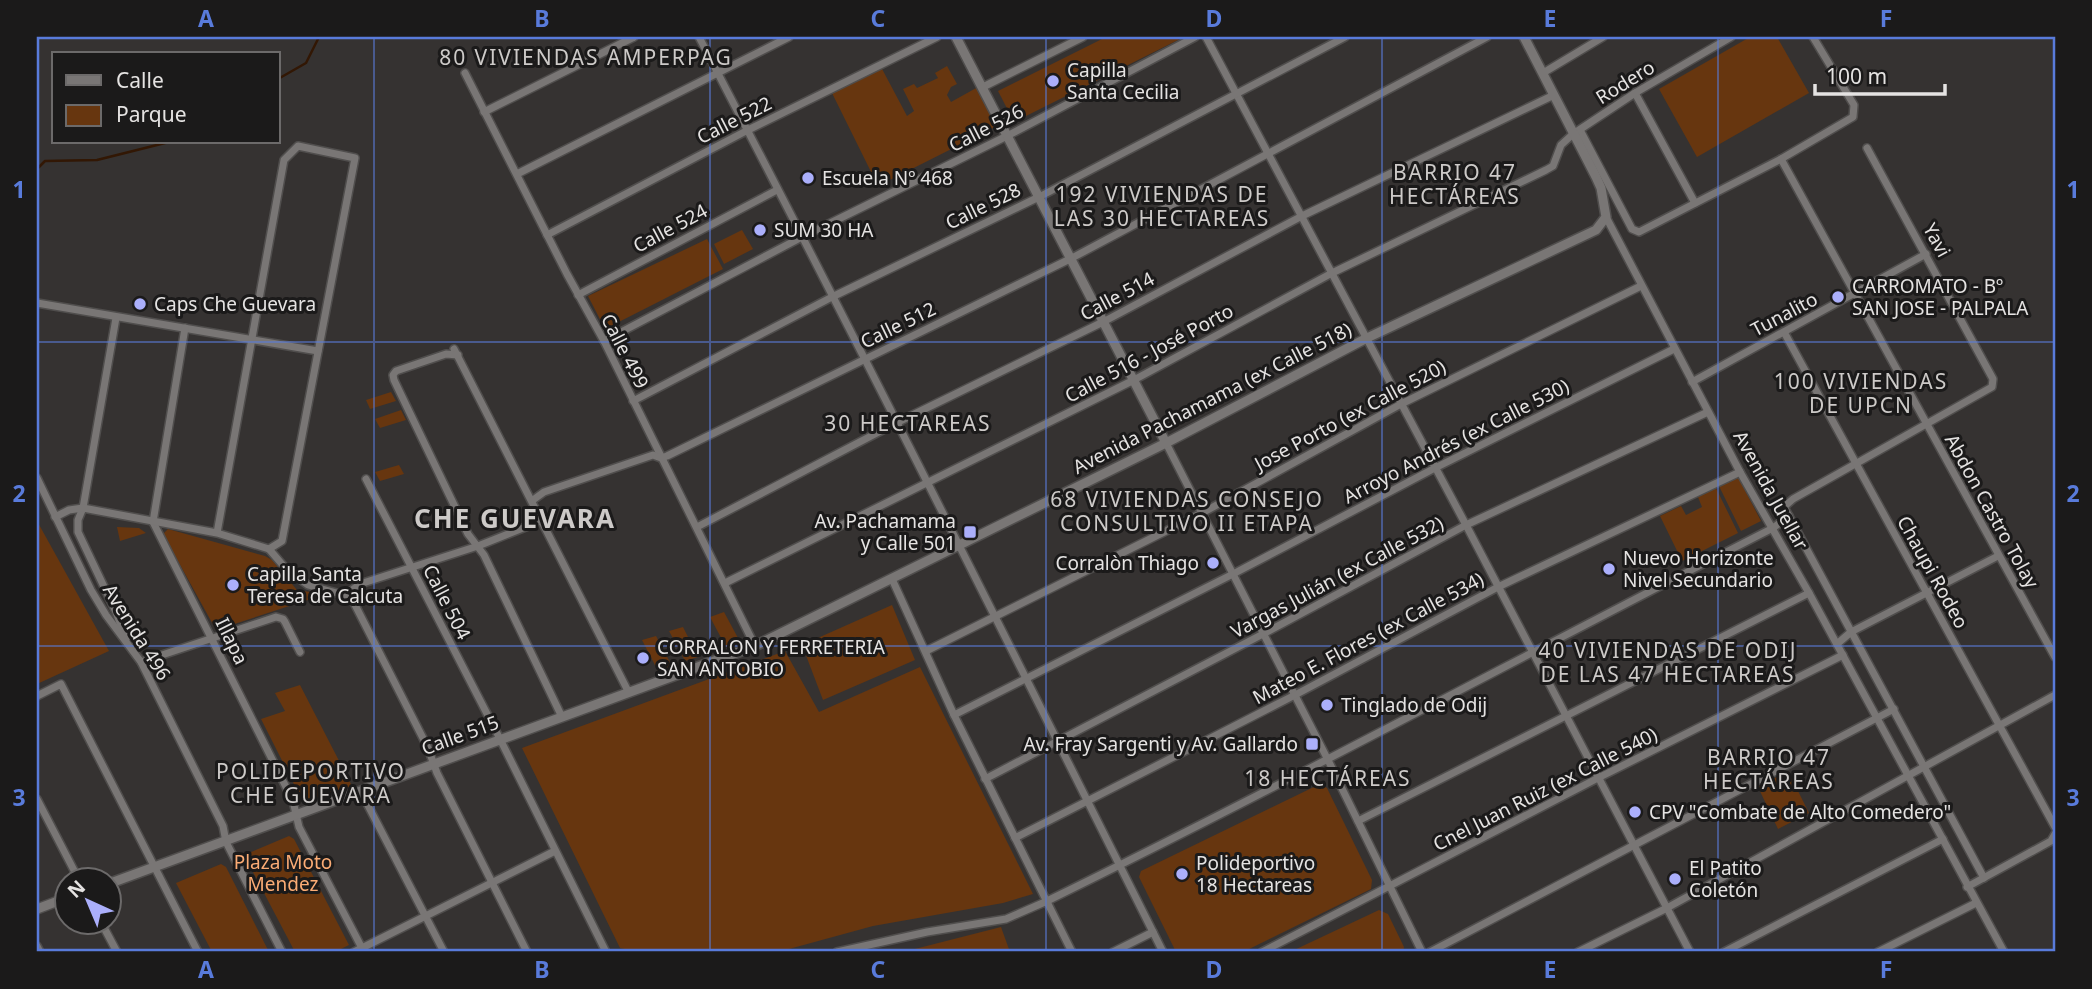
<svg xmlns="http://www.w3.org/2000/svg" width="2092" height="989" font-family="'Noto Sans',sans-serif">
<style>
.green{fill:#67360f}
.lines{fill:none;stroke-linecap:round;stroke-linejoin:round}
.stream{stroke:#321704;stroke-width:2.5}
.minor-casing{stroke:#504e4d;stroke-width:10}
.tertiary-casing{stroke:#504e4d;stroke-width:12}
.minor{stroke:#797675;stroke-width:7}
.tertiary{stroke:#797675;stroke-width:9}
.grid{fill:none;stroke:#597bdb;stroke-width:2;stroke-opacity:0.55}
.poi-dot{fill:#abaffb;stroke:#1b1a1a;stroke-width:2.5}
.labels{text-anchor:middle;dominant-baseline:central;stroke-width:6;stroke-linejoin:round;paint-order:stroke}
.poi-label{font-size:19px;fill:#e5e3e2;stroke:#1b1a1a;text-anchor:start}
.street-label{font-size:19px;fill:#e5e3e2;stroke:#1b1a1a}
.park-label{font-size:19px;fill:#fbac75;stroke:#1b1a1a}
.neighbourhood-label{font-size:21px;letter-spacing:2px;fill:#cdcac8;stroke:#1b1a1a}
.district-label{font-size:26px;font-weight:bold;letter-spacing:2px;fill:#cdcac8;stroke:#1b1a1a}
.neatline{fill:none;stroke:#597bdb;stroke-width:2.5}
.grid-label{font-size:23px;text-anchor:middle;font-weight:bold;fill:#597bdb}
</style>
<rect width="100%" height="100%" fill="#353231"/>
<g class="green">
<path d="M1106 37H1184L1014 122 998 91Z"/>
<path d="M1750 37H1777L1809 93 1697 157 1659 89Z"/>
<path d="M947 66 957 84 951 87 947 95 951 102 978 87 994 119 995 127 878 186 832 93 881 67 907 116 914 111 903 89 914 84 917 88 938 78 935 73Z"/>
<path d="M742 230 753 249 724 264 714 244Z"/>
<path d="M707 239 723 269 605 329 588 296Z"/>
<path d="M391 392 396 401 370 409 366 400Z"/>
<path d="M401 410 406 420 380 428 375 419Z"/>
<path d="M399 465 404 474 380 481 375 472Z"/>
<path d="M1738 477 1761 521 1741 531 1719 486Z"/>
<path d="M1716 488 1738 533 1682 561 1660 516 1681 506 1686 515 1702 507 1698 497Z"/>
<path d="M37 521 109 651 37 684Z"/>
<path d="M117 527 139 528 146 533 120 541Z"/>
<path d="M168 529 265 556 272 560 297 590 317 593V597L216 630 163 534Z"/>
<path d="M892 605 915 660 823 700 802 645Z"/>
<path d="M724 612 738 638 736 644 726 647 710 617Z"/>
<path d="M683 627 698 657 685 661 669 631Z"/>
<path d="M656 636 672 666 658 671 642 640Z"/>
<path d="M785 651 819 712 920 667 1033 894 1003 903 873 926 778 952H638L620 948 522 748Z"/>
<path d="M300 685 352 786 303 802 261 719 285 711 275 693Z"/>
<path d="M1788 771 1809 813 1778 829 1758 787Z"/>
<path d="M1320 784 1327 788 1372 880 1371 889 1243 952H1176L1139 877 1141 871Z"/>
<path d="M289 836 294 839 349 945 335 952H295L244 855Z"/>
<path d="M221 864 226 867 269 952H212L176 883Z"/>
<path d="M1379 910 1388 914 1404 947 1403 952H1290Z"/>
<path d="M1001 927 1010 952H903Z"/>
</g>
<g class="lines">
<g class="stream">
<path d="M278 79 306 63 319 37"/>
<path d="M37 169 45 161 97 160 169 142"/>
</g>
<defs>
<g id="minor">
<path d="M699 37C857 340 1010 646 1163 952"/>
<path d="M1206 37 1466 525 1690 952"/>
<path d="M465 73 567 274 604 341 755 646"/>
<path d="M1543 73 1603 37"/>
<path d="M983 87 1083 37"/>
<path d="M1635 93 1695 203"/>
<path d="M484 112 634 37"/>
<path d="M1580 130 1632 229 1639 232 1781 159 1853 117 1854 105 1813 37"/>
<path d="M1867 148 1993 379 1992 387 1793 499 1784 507 1984 878"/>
<path d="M1781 159 2055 657"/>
<path d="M517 174 789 37"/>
<path d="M1606 217 1740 472 1809 593 2004 952"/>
<path d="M547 235 748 130 937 37"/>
<path d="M578 295 777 190"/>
<path d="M37 303 318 351"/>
<path d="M116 318 83 508 78 520V532L116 612 126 639"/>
<path d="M185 328 153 522 293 801 299 827 364 952"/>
<path d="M1784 332 2055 827"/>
<path d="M604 341 802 237 1007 136 1195 37"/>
<path d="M454 349 629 693"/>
<path d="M458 355 446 354 396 371 393 375 394 380 468 534 484 555 562 717"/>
<path d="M1692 382 1926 254"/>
<path d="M633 401 832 297 1039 197 1345 37"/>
<path d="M1166 443 1328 760 1422 952"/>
<path d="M37 478 91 590 106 615 141 662 223 826 226 842 282 952"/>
<path d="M366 479 500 739 606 952"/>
<path d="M533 500 544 492 653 455 661 458 667 456 1070 259 1487 37"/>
<path d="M55 517 69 510 83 508 217 533 269 549 282 541 355 158 298 146 284 160 217 533"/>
<path d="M697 527 896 423 1103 322 1302 216 1554 95"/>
<path d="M269 549 287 570 308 585 351 597"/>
<path d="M892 579 954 715 1072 952"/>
<path d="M725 583 1132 381 1332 273 1546 170 1553 166 1561 145 1573 134 1635 93 1731 37"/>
<path d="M1837 644 1851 632 1998 556"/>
<path d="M926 651 1202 513 1401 404 1641 286"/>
<path d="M141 662 276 617 283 619 285 622 300 652"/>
<path d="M37 696 61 684 198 952"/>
<path d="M954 715 1233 574 1435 468 1674 349"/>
<path d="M985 779 1263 634 1466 525 1708 412"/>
<path d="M361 792 444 952"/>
<path d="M37 799 79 880"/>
<path d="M1358 821 1809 593"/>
<path d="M1015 838 1295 695 1498 587 1740 472"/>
<path d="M1967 887 2051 841 2055 834"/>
<path d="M101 922 117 952"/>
<path d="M37 946 40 952"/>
<path d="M354 952 555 851"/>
<path d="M527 952 437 773 428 748 351 597V591L360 584 478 546 543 520"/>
<path d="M837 952 927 932 1006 919 1045 902C1290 782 1530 652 1773 528L1789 516"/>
<path d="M1113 952 1153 932"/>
<path d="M1262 952 1598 778 1843 655"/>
<path d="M1430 952 1894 709"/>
<path d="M1578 952 1665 909 2055 695"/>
<path d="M1724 952 1943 839"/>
<path d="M1878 952 1976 903"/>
</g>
<g id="tertiary">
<path d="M956 37 1166 443"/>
<path d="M108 884 755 646 1166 443 1367 338 1596 230 1606 217 1601 188 1596 177 1524 37"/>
<path d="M37 909 66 898"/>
</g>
</defs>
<use href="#minor" class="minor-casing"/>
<use href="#tertiary" class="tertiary-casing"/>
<use href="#minor" class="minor"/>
<use href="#tertiary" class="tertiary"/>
</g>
<path class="grid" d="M374 37V952M710 37V952M1046 37V952M1382 37V952M1718 37V952M37 342H2055M37 646H2055"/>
<g class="poi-dot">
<circle cx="1053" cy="81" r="7"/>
<circle cx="808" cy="178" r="7"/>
<circle cx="760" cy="230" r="7"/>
<circle cx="1838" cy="297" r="7"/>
<circle cx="140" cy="304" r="7"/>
<rect x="963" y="525" width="14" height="14" rx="3.5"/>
<circle cx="1213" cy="563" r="7"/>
<circle cx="1609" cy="569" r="7"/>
<circle cx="233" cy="585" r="7"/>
<circle cx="643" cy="658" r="7"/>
<circle cx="1327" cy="705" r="7"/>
<rect x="1305" y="737" width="14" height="14" rx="3.5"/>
<circle cx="1635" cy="812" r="7"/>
<circle cx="1182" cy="874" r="7"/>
<circle cx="1675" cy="879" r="7"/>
</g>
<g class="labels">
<g class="poi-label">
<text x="1067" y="70">Capilla<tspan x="1067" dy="22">Santa Cecilia</tspan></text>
<text x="822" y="178">Escuela Nº 468</text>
<text x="774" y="230">SUM 30 HA</text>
<text x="1852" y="286">CARROMATO - Bº<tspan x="1852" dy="22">SAN JOSE - PALPALA</tspan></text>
<text x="154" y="304">Caps Che Guevara</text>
<text x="956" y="521" text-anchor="end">Av. Pachamama<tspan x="956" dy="22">y Calle 501</tspan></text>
<text x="1623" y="558">Nuevo Horizonte<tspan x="1623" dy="22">Nivel Secundario</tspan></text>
<text x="1199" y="563" text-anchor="end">Corralòn Thiago</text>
<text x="247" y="574">Capilla Santa<tspan x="247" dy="22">Teresa de Calcuta</tspan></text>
<text x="657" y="647">CORRALON Y FERRETERIA<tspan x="657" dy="22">SAN ANTOBIO</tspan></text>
<text x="1341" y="705">Tinglado de Odij</text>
<text x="1298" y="744" text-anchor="end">Av. Fray Sargenti y Av. Gallardo</text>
<text x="1649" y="812">CPV "Combate de Alto Comedero"</text>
<text x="1196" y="863">Polideportivo<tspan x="1196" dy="22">18 Hectareas</tspan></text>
<text x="1689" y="868">El Patito<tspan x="1689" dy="22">Coletón</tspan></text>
</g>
<g class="street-label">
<text transform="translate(1625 82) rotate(-32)">Rodero</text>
<text transform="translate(734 120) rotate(-27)">Calle 522</text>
<text transform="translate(986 128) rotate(-27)">Calle 526</text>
<text transform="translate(983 206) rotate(-26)">Calle 528</text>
<text transform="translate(670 228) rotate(-28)">Calle 524</text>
<text transform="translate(1937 240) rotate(61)">Yavi</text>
<text transform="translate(1117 296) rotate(-28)">Calle 514</text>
<text transform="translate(1784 314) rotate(-28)">Tunalito</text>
<text transform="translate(898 325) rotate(-26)">Calle 512</text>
<text transform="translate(625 351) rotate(63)">Calle 499</text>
<text transform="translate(1149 353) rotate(-28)">Calle 516 - José Porto</text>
<text transform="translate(1212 398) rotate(-27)">Avenida Pachamama (ex Calle 518)</text>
<text transform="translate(1350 415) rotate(-28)">Jose Porto (ex Calle 520)</text>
<text transform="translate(1456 441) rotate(-27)">Arroyo Andrés (ex Calle 530)</text>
<text transform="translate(1771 490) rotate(61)">Avenida Juellar</text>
<text transform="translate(1992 511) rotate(61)">Abdon Castro Tolay</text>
<text transform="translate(1933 572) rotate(61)">Chaupi Rodeo</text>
<text transform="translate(1337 577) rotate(-28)">Vargas Julián (ex Calle 532)</text>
<text transform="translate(447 602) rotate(63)">Calle 504</text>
<text transform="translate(137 632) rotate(58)">Avenida 496</text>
<text transform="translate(1368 638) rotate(-28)">Mateo E. Flores (ex Calle 534)</text>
<text transform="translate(232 641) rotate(64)">Illapa</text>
<text transform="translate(460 735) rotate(-20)">Calle 515</text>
<text transform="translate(1545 789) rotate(-27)">Cnel Juan Ruiz (ex Calle 540)</text>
</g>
<g class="park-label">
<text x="283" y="862">Plaza Moto<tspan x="283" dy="22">Mendez</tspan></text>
</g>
<g class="neighbourhood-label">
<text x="586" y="57">80 VIVIENDAS AMPERPAG</text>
<text x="1455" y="172">BARRIO 47<tspan x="1455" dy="24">HECTÁREAS</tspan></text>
<text x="1162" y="194">192 VIVIENDAS DE<tspan x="1162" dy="24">LAS 30 HECTAREAS</tspan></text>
<text x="1861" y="381">100 VIVIENDAS<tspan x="1861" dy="24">DE UPCN</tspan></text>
<text x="908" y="423">30 HECTAREAS</text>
<text x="1187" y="499">68 VIVIENDAS CONSEJO<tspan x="1187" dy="24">CONSULTIVO II ETAPA</tspan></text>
<text x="1668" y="650">40 VIVIENDAS DE ODIJ<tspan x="1668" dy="24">DE LAS 47 HECTAREAS</tspan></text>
<text x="1769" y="757">BARRIO 47<tspan x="1769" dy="24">HECTÁREAS</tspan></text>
<text x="311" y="771">POLIDEPORTIVO<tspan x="311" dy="24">CHE GUEVARA</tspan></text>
<text x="1328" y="778">18 HECTÁREAS</text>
</g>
<g class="district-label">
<text x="515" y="518">CHE GUEVARA</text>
</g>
</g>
<rect width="2092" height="989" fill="none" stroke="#1b1a1a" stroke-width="77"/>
<rect x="52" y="52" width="228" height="91" fill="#1b1a1a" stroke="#6c6a6a" stroke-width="2"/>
<rect x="66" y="75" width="35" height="10" fill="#797675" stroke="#6c6a6a" stroke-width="2"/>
<text x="116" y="88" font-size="21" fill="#e5e3e2">Calle</text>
<rect x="66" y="105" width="35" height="21" fill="#67360f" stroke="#6c6a6a" stroke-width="2"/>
<text x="116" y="122" font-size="21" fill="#e5e3e2">Parque</text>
<g transform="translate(88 901) rotate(316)"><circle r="33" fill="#1b1a1a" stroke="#6c6a6a" stroke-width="2"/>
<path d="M0-5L12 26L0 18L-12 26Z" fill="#abaffb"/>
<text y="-10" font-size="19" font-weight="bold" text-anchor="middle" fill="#e5e3e2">N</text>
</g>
<path d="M1815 84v10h130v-10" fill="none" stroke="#e5e3e2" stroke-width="3.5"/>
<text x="1826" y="84" font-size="21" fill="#e5e3e2" stroke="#1b1a1a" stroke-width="5" paint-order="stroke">100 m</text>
<rect x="38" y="38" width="2016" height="912" class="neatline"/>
<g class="grid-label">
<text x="206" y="27">A</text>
<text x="542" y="27">B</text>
<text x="878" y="27">C</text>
<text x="1214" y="27">D</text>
<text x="1550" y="27">E</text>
<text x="1886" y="27">F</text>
<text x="19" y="198">1</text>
<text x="2073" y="198">1</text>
<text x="19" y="502">2</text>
<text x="2073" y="502">2</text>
<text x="19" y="806">3</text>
<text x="2073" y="806">3</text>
<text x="206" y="978">A</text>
<text x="542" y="978">B</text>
<text x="878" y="978">C</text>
<text x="1214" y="978">D</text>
<text x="1550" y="978">E</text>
<text x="1886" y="978">F</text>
</g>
</svg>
